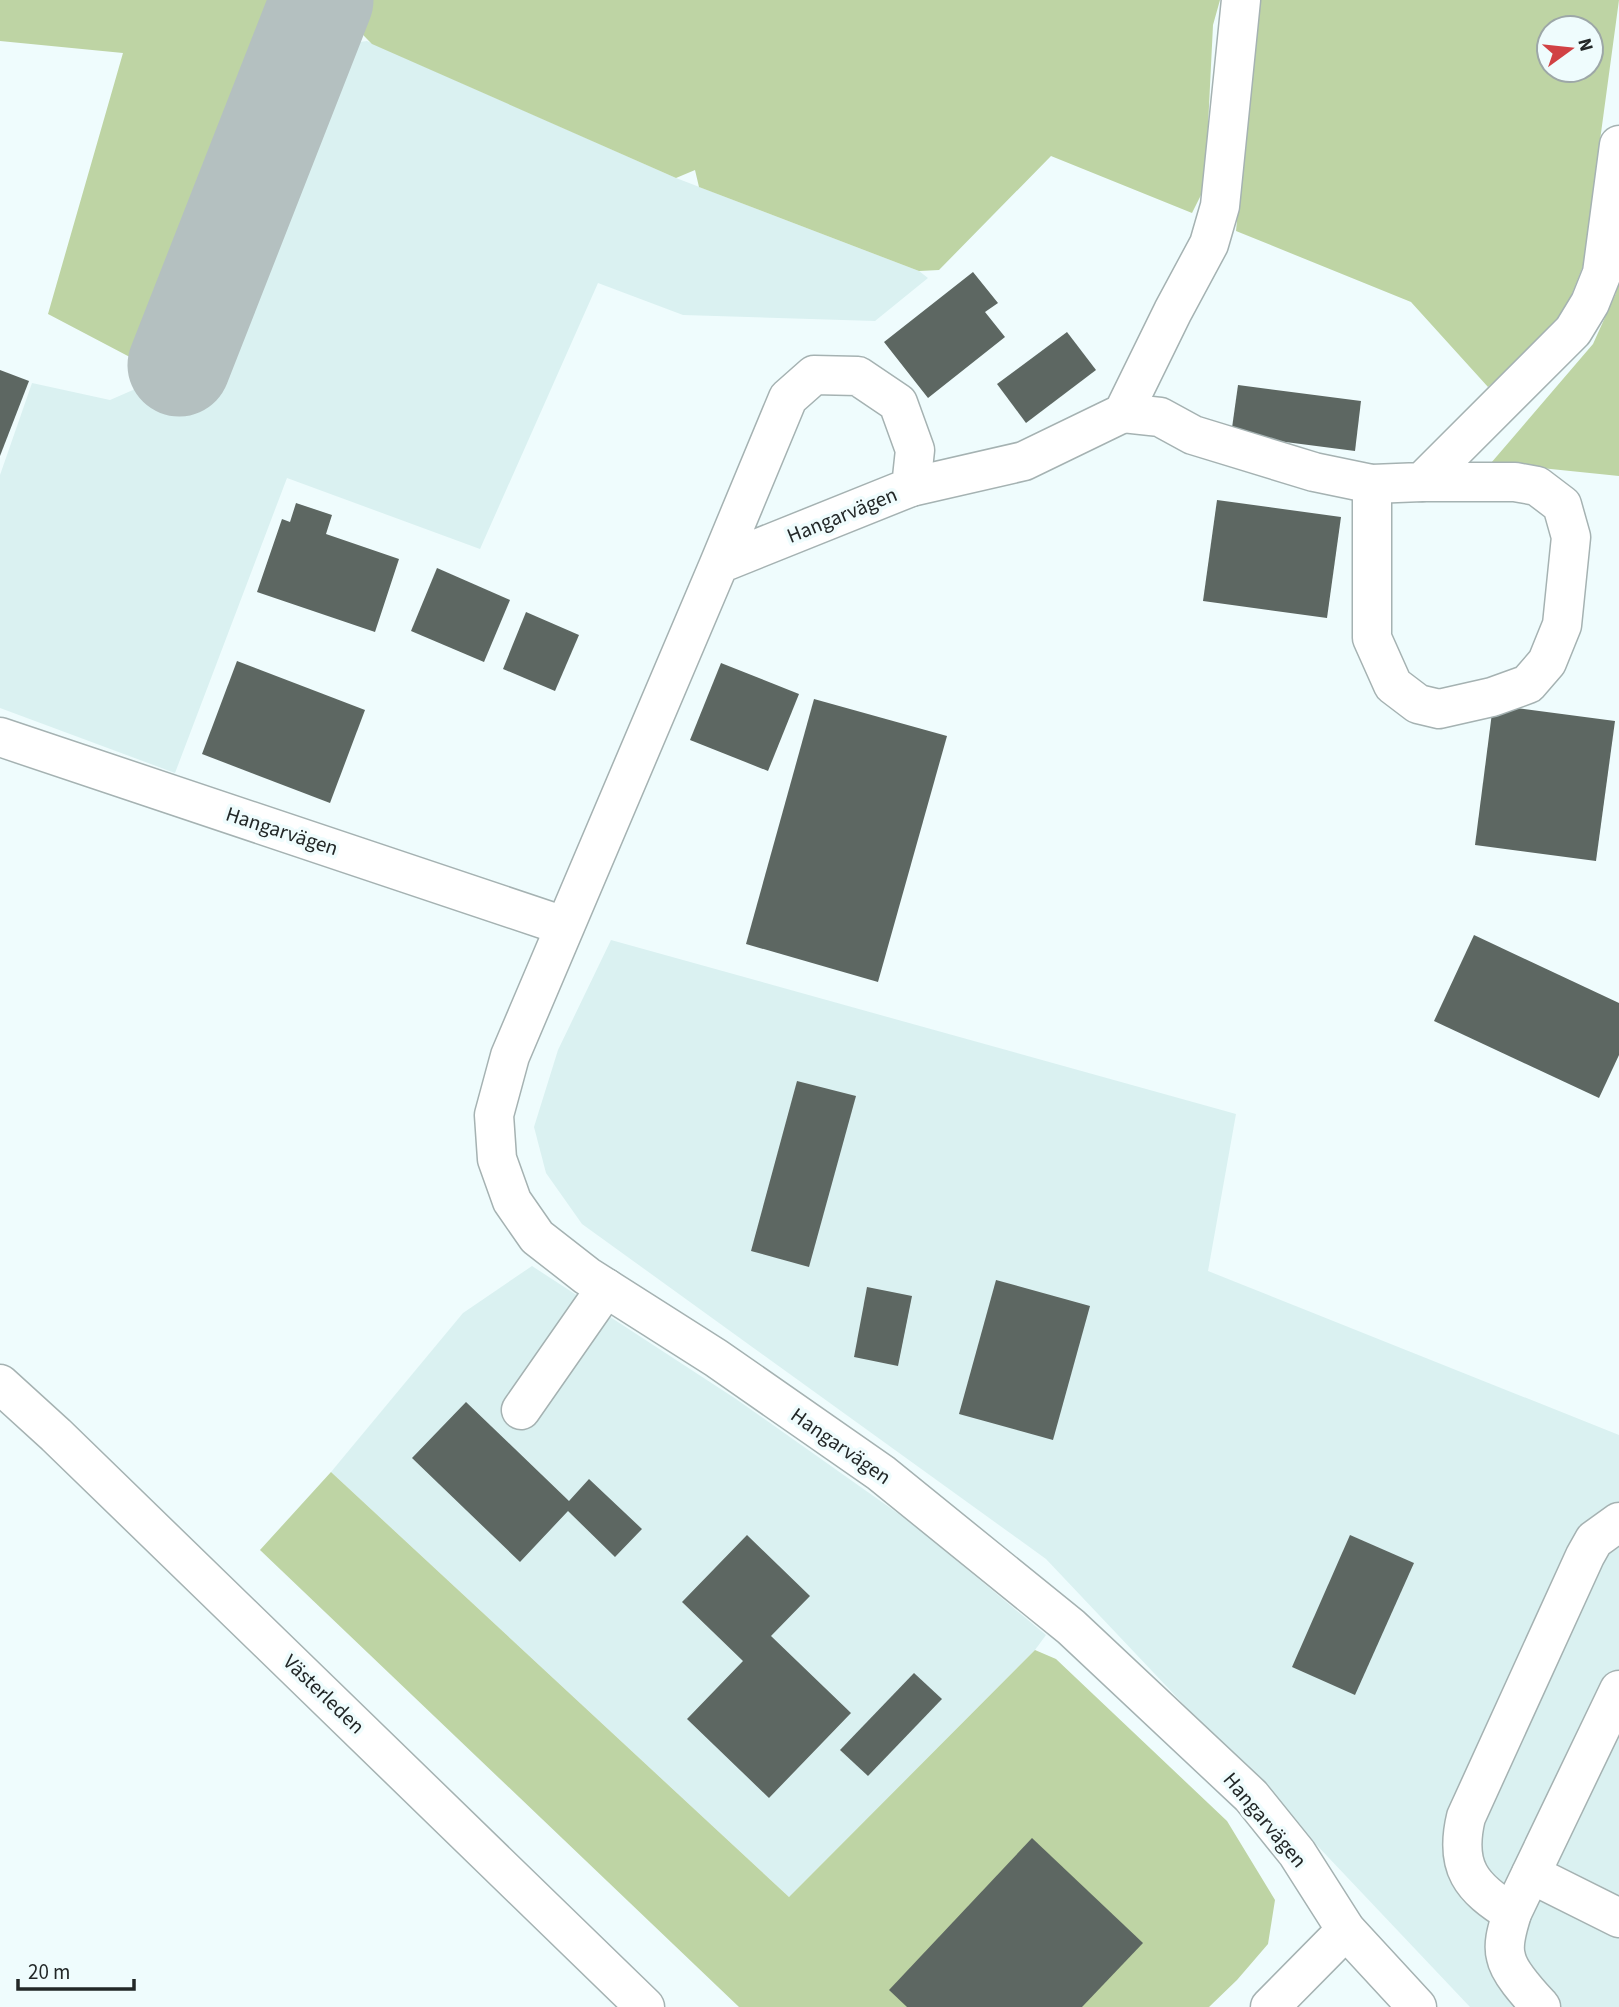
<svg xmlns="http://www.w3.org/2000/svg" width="1619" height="2007" font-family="'Source Sans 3',sans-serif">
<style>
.built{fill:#daf1f1}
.green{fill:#bed4a4;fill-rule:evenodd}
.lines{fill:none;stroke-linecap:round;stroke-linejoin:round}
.taxiway{stroke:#b4c0c0;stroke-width:103}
.building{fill:#5d6762}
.minor-casing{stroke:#a5b2b2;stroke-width:41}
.minor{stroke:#fff;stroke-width:38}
.labels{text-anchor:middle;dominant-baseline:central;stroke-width:7;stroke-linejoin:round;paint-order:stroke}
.street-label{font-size:21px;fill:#222727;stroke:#effcfd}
</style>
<rect width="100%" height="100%" fill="#effcfd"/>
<g class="built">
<path d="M282 25 338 45 367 41 676 178 919 271 928 278 875 321 683 315 598 283 480 549 287 478 175 773 0 708V475L32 383 110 400 133 390 140 383Z"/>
<path d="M611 940 1236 1114 1208 1271 1619 1435V2007H1470L1046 1559 582 1224 546 1173 534 1127 558 1050Z"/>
<path d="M532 1266 736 1399 913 1524 1046 1635 1035 1650 789 1897 331 1472 463 1313Z"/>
</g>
<g class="green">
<path d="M0 0H284L145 365 48 314 123 53 0 41Z"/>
<path d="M355 0H1220L1213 25 1205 187 1192 213 1051 156 939 270 919 271 699 187 695 170 676 178 372 44C358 30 348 21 355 0Z"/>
<path d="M1258 0H1619L1583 266 1561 322 1488 387 1411 302 1236 231ZM1549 28H1591V70H1549Z"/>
<path d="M1619 266V476L1491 463 1593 344 1616 293Z"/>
<path d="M331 1472 789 1897 1035 1650 1056 1659 1227 1821 1275 1900 1268 1944 1237 1980 1209 2007H739L260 1550Z"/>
</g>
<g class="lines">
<path class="taxiway" d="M179 365 322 0"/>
</g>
<g class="building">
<path d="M973 272 998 303 985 312 1005 337 928 398 884 342Z"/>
<path d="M1067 332 1096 370 1026 423 997 384Z"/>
<path d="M0 370 29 381 0 456Z"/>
<path d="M1238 385 1361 401 1355 451 1231 435Z"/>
<path d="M1217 500 1341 517 1327 618 1203 601Z"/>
<path d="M296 503 332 515 326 534 399 559 375 632 257 592 282 519 290 522Z"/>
<path d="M437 568 510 600 484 662 411 631Z"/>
<path d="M526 612 579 635 555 691 503 669Z"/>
<path d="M237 661 365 710 330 803 202 754Z"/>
<path d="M721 663 799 694 768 771 690 740Z"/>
<path d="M814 699 947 736 878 982 746 944Z"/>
<path d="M1493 705 1615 721 1596 861 1475 845Z"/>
<path d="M1474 935 1619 1003V1055L1599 1098 1434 1021Z"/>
<path d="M797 1081 856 1096 809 1267 751 1251Z"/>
<path d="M996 1280 1090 1306 1053 1440 959 1414Z"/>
<path d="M867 1287 912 1296 898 1366 854 1357Z"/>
<path d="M466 1402 569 1501 589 1479 642 1529 615 1557 568 1511 520 1562 412 1458Z"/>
<path d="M747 1535 810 1596 771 1636 851 1713 769 1798 687 1719 743 1661 682 1602Z"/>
<path d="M1350 1535 1414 1563 1355 1695 1292 1667Z"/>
<path d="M914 1673 942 1699 868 1776 840 1750Z"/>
<path d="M1032 1838 1143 1943 1082 2007H907L889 1990Z"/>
</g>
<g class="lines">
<defs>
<g id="minor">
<path d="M1123 413 1160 417 1193 435 1314 472 1372 484 1422 482 1573 331 1590 303 1602 273 1619 145"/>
<path d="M1372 484V638L1393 685 1418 704 1439 709 1492 697 1528 684 1547 662 1562 625 1571 537 1562 505 1537 486 1515 482H1422"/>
<path d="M911 487 1024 461 1123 413 1173 311 1209 244 1220 206 1241 0"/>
<path d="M719 564 911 487 915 450 898 403 858 376 814 375 788 398 719 564 510 1056 494 1115 497 1159 512 1201 537 1237 587 1276 716 1358 881 1473 1071 1627 1251 1796 1297 1853 1346 1930 1417 2007"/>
<path d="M0 737 564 926"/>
<path d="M0 1384 56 1435 645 2007"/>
<path d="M521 1410 606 1288"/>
<path d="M1531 1874 1619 1918"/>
<path d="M1512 1913C1471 1888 1454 1867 1466 1817L1585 1556 1594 1540 1619 1522"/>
<path d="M1270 2007 1346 1930"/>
<path d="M1541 2007C1530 1995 1509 1973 1506 1957 1502 1943 1508 1927 1512 1913L1619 1690"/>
</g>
</defs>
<use href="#minor" class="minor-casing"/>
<use href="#minor" class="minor"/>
</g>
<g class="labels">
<g class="street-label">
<text transform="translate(842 515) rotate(-22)">Hangarvägen</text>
<text transform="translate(282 831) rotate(18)">Hangarvägen</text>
<text transform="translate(841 1446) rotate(35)">Hangarvägen</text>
<text transform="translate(324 1694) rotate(44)">Västerleden</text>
<text transform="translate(1265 1820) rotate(50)">Hangarvägen</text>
</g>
</g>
<g transform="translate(1570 49) rotate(75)"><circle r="33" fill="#effcfd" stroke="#9da7a7" stroke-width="2"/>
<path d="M0-5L12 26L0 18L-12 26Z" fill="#d14144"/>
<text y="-10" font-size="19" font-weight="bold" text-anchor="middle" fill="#222727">N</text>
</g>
<path d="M18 1979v10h116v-10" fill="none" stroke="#222727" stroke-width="3.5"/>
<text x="28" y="1979" font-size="21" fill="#222727" stroke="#effcfd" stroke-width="5" paint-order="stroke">20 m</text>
</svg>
